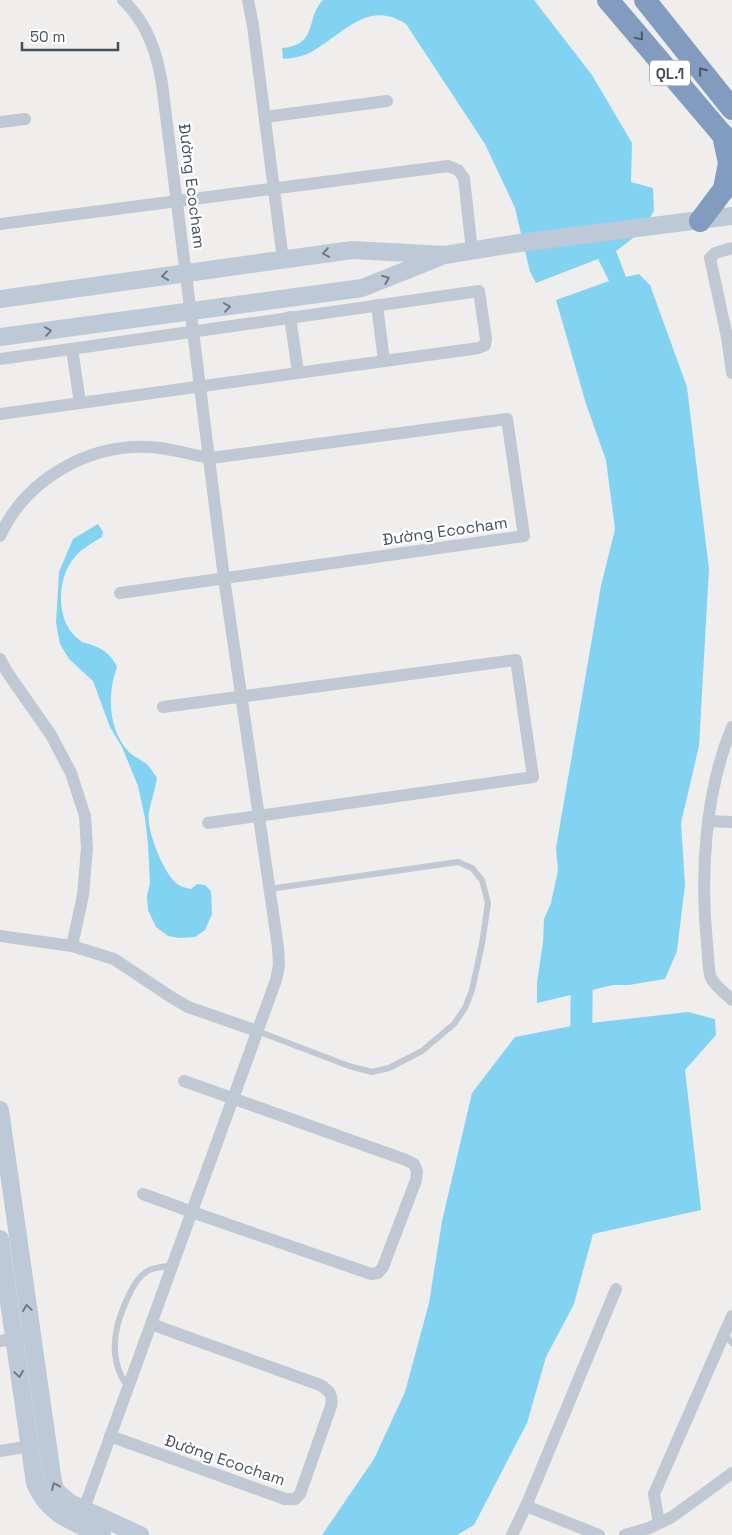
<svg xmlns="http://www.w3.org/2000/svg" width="732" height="1535" font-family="'Space Grotesk',sans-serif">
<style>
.water{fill:#82d3f1}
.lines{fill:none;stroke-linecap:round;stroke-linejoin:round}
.stream{stroke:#82d3f1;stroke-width:4}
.river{stroke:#82d3f1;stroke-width:22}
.lane{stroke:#bfc8d3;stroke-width:6}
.street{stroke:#bfc8d3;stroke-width:12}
.secondary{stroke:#bec9d8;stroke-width:18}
.highway{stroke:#819cbf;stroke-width:22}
.oneway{stroke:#4a5766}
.oneway2{stroke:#6f7a87}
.labels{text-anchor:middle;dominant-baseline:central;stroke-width:4.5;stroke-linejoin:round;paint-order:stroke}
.shield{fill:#fff;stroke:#7c848d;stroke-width:1}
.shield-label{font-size:15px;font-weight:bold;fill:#444f5c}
.street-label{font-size:16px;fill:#444f5c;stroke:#fff}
</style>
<rect width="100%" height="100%" fill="#f0eded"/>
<g class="water">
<path d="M323 0H534L592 75 632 143 631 182 653 188 654 211 641 232 616 251 626 277 639 274 650 285 687 387 709 569 699 746 681 823 685 885 677 951 665 979 629 985H613L537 1003V983L543 942 544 919 551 903 558 870 556 848 601 586 615 529 606 460 586 404 556 300 609 281 598 259 536 283 530 272 515 208 485 144 406 24C369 0 346 31 316 49 306 56 295 58 283 59L282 48C319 45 305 18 323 0Z"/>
<path d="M98 524 103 532 102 537C92 543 81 549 74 558 56 579 55 625 81 641 83 643 87 643 89 644 102 648 112 655 117 667 107 694 108 730 129 752 134 757 142 760 148 765 151 769 154 774 157 778 155 790 151 801 149 812 146 830 162 868 174 881 178 886 185 888 191 889L197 884 205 885 211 891 212 914 205 930 195 937 179 938 168 936 156 927 148 910 147 896 150 883 148 844 145 818 138 786 122 747 110 727 93 681 69 659 60 644 56 623 59 572 73 539Z"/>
<path d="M688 1012 715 1019 716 1035 685 1070 701 1210 593 1234 574 1304 546 1357 527 1423 474 1525 457 1535H322L374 1459 405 1392 429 1303 442 1221 472 1093 515 1037 582 1024Z"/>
</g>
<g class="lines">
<path class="stream" d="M577 993 582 1024"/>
<path class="river" d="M581 1054 582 963"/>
<g class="lane">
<path d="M257 1031 349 1066 372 1072 389 1068 422 1051 454 1024 465 1008 472 990 482 944 488 903 482 880 472 868 458 862 269 889"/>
<path d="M724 1334 732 1343"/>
<path d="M128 1387C107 1359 114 1326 128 1297 132 1288 138 1277 146 1272 152 1267 164 1267 172 1265"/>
</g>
<g class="street">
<path d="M248 0 253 26 283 260"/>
<path d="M265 117 387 101"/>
<path d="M0 122 25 119"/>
<path d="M0 224 448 166 458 170 464 178 472 251"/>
<path d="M732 248 715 253 710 258 727 337 732 373"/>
<path d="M377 305 384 361"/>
<path d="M290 317 298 372"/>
<path d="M72 349 80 403"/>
<path d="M0 359 479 291 486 339 485 345 479 348 0 414"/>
<path d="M0 536C26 479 88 444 150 447 171 448 190 455 211 458L507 419 524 536 120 593"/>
<path d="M0 659 7 672 51 735 71 773 85 816 87 848 83 895 72 946"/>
<path d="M163 707 516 660 533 777 208 823"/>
<path d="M732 727C705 792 700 874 707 944 708 952 708 971 711 978 715 986 726 994 732 1000"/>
<path d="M708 821 732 822"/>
<path d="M0 936 72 946 114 959 171 997 188 1007 257 1031"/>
<path d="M143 1194 192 1212 371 1274 378 1273 383 1267 416 1180 417 1171 414 1164 406 1160 184 1081"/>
<path d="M0 1341 22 1338"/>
<path d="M110 1436 285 1499H295L300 1494 331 1406C333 1395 330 1391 320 1385L151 1324"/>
<path d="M0 1451 37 1445"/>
<path d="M526 1506 599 1535"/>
<path d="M81 1517 276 980 279 965 278 947 224 578 162 84C157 52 147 23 123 0"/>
<path d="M659 1523 654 1494 732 1316"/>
<path d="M512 1535 526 1506 616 1289"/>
<path d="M625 1535 649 1528 672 1517 732 1473"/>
</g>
<g class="secondary">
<path d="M0 299 352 250 445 255 519 243 732 216"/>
<path d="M0 337 362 288 440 257"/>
<path d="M0 1110 53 1482 56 1491 70 1503 140 1535"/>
<path d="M0 1239 35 1483C47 1514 73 1522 102 1535"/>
</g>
<g class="highway">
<path d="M608 0 732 146"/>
<path d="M645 0 732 109"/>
<path d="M700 221 724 189 729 163 723 135"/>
</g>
</g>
<defs><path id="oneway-chevron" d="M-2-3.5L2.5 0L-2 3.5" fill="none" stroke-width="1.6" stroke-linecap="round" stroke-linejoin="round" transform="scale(1.25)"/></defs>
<g class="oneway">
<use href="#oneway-chevron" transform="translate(640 37) rotate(50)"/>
<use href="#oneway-chevron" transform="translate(702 71) rotate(-128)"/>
</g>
<g class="oneway2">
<use href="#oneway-chevron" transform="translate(326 253) rotate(172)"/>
<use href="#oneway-chevron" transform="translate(165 276) rotate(172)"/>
<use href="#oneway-chevron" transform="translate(386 279) rotate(-22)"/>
<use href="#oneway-chevron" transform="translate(227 307) rotate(-8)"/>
<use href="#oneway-chevron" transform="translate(48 331) rotate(-8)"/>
<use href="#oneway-chevron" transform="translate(27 1308) rotate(-98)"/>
<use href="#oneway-chevron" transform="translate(19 1374) rotate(82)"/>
<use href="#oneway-chevron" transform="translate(55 1486) rotate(-114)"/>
</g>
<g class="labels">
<rect class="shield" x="650" y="60.5" width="40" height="25" rx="4"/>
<g class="shield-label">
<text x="670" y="73">QL.1</text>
</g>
<g class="street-label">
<text transform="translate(192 186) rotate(83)">Đường Ecocham</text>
<text transform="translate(445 531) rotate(-8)">Đường Ecocham</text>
<text transform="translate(225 1460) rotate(19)">Đường Ecocham</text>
</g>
</g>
<path d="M22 42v8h96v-8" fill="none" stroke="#444f5c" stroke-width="2.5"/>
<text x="30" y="42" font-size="15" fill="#444f5c" stroke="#ffffff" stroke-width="4" paint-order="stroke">50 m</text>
</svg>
